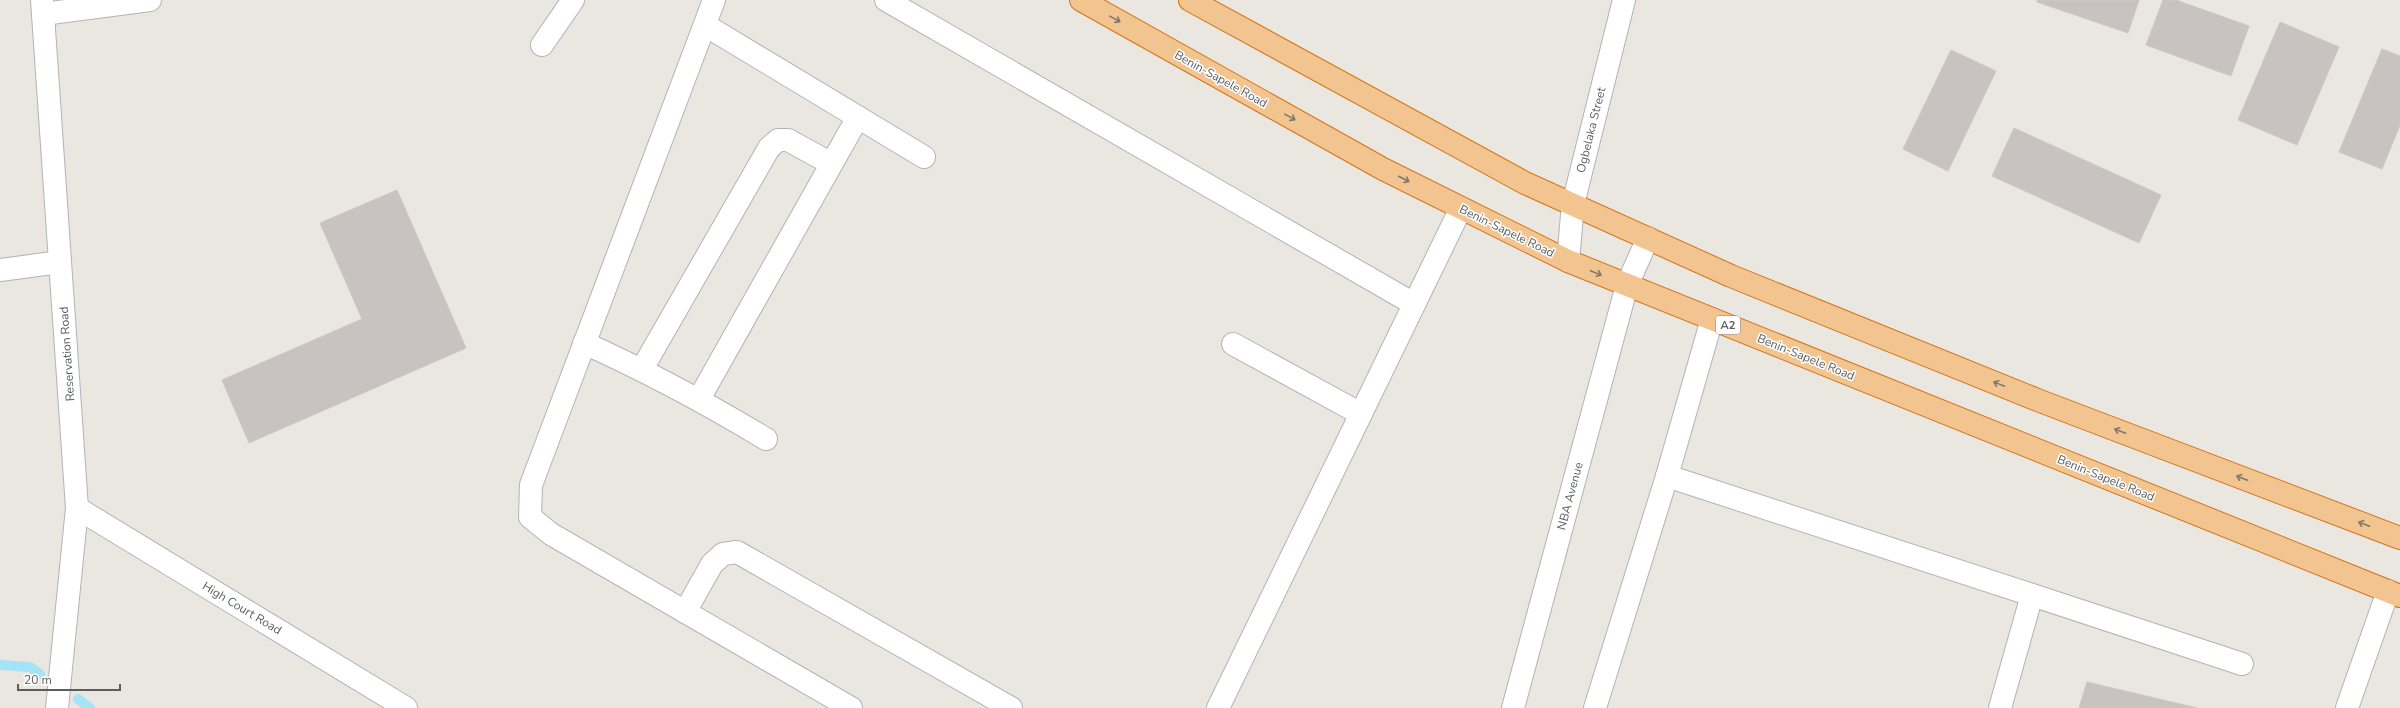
<svg xmlns="http://www.w3.org/2000/svg" width="2400" height="708" font-family="'Nunito Sans',sans-serif">
<style>
.lines{fill:none;stroke-linecap:round;stroke-linejoin:round}
.stream{stroke:#a5e3f6;stroke-width:10}
.building{fill:#c8c3c0;stroke:#cec7bf}
.minor-casing{stroke:#b1b4b7;stroke-width:24}
.highway-casing{stroke:#d57315;stroke-width:24}
.minor{stroke:#fff;stroke-width:22}
.highway{stroke:#f2c590;stroke-width:22}
.oneway{stroke:#7f776c}
.labels{text-anchor:middle;dominant-baseline:central;stroke-width:3;stroke-linejoin:round;paint-order:stroke}
.shield{fill:#fff;stroke:#8b8e90;stroke-width:1}
.shield-label{font-size:11px;font-weight:bold;fill:#595d60}
.street-label{font-size:12px;fill:#595d60;stroke:#fff}
</style>
<rect width="100%" height="100%" fill="#eae6e0"/>
<g class="lines">
<g class="stream">
<path d="M0 665 30 667 40 674"/>
<path d="M78 699 90 708"/>
</g>
</g>
<g class="building">
<path d="M2037 0H2139L2128 33 2037 2Z"/>
<path d="M2163 0H2176L2249 26 2231 76 2146 45Z"/>
<path d="M2280 22 2339 47 2297 145 2238 120Z"/>
<path d="M2382 49 2400 56V125L2382 169 2339 152Z"/>
<path d="M1951 50 1996 71 1948 171 1903 149Z"/>
<path d="M2014 128 2161 195 2139 243 1992 176Z"/>
<path d="M397 190 466 348 249 443 222 380 362 319 320 223Z"/>
<path d="M2087 682 2197 708H2079Z"/>
</g>
<g class="lines">
<defs>
<g id="minor">
<path d="M42 0 77 508 57 708"/>
<path d="M714 0 531 485 530 517 551 534 851 708"/>
<path d="M886 0 1414 304"/>
<path d="M43 14 150 0"/>
<path d="M705 25 924 157"/>
<path d="M542 45 573 0"/>
<path d="M1568 261 1573 204 1624 0"/>
<path d="M0 270 60 262"/>
<path d="M584 343C647 371 706 403 766 439"/>
<path d="M1233 344 1361 414"/>
<path d="M642 369 769 148 778 140H788L830 163"/>
<path d="M699 399 858 117"/>
<path d="M1667 476 2032 595 2000 708"/>
<path d="M77 508 406 708"/>
<path d="M2032 595 2242 664"/>
<path d="M685 612 712 564 723 554 737 552 1011 708"/>
<path d="M1218 708 1461 208"/>
<path d="M1513 708 1627 285 1648 238"/>
<path d="M1595 708 1667 476 1712 319"/>
<path d="M2347 708 2388 591"/>
</g>
<g id="highway">
<path d="M1081 0 1383 169 1568 261 2400 596"/>
<path d="M1190 0 1525 183 1731 276 2040 401 2400 538"/>
</g>
</defs>
<use href="#minor" class="minor-casing"/>
<use href="#highway" class="highway-casing"/>
<use href="#minor" class="minor"/>
<use href="#highway" class="highway"/>
</g>
<defs><path id="oneway-shaft" d="M-6 0H5M1.5-3L5.5 0L1.5 3" fill="none" stroke-width="1.6" stroke-linecap="round" stroke-linejoin="round"/></defs>
<g class="oneway">
<use href="#oneway-shaft" transform="translate(1115 19) rotate(29)"/>
<use href="#oneway-shaft" transform="translate(1290 117) rotate(29)"/>
<use href="#oneway-shaft" transform="translate(1404 179) rotate(27)"/>
<use href="#oneway-shaft" transform="translate(1596 273) rotate(22)"/>
<use href="#oneway-shaft" transform="translate(1999 384) rotate(-158)"/>
<use href="#oneway-shaft" transform="translate(2120 431) rotate(-159)"/>
<use href="#oneway-shaft" transform="translate(2242 478) rotate(-159)"/>
<use href="#oneway-shaft" transform="translate(2364 524) rotate(-159)"/>
</g>
<g class="labels">
<rect class="shield" x="1716" y="316" width="24" height="18" rx="3"/>
<g class="shield-label">
<text x="1728" y="325">A2</text>
</g>
<g class="street-label">
<text transform="translate(1221 79) rotate(29)">Benin-Sapele Road</text>
<text transform="translate(1591 130) rotate(-76)">Ogbelaka Street</text>
<text transform="translate(1507 231) rotate(26)">Benin-Sapele Road</text>
<text transform="translate(67 354) rotate(-94)">Reservation Road</text>
<text transform="translate(1806 357) rotate(22)">Benin-Sapele Road</text>
<text transform="translate(2106 478) rotate(22)">Benin-Sapele Road</text>
<text transform="translate(1570 496) rotate(-75)">NBA Avenue</text>
<text transform="translate(242 608) rotate(31)">High Court Road</text>
</g>
</g>
<path d="M18 684v6h102v-6" fill="none" stroke="#595d60" stroke-width="2"/>
<text x="24" y="684" font-size="12" fill="#595d60" stroke="#ffffff" stroke-width="3" paint-order="stroke">20 m</text>
</svg>
